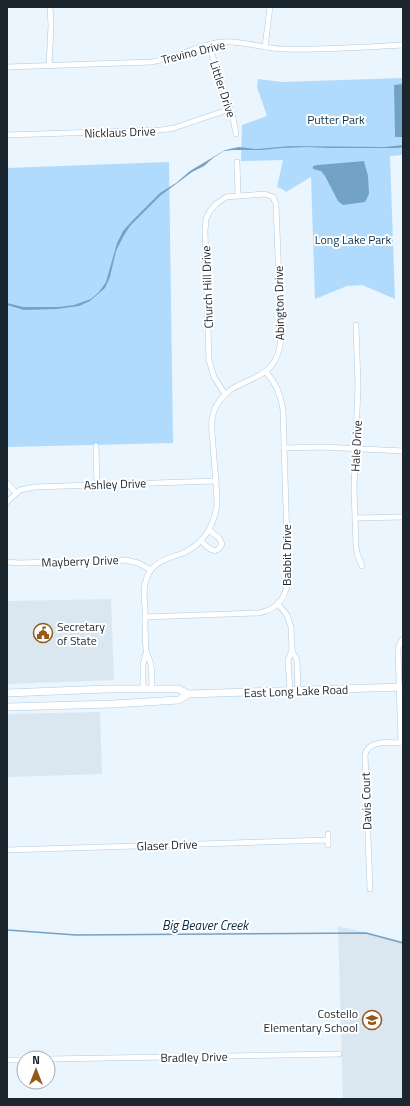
<svg xmlns="http://www.w3.org/2000/svg" width="410" height="1106" font-family="'Titillium Web',sans-serif">
<style>
.built{fill:#dae7f1}
.green{fill:#b0dbfd}
.water{fill:#73a2c7}
.lines{fill:none;stroke-linecap:round;stroke-linejoin:round}
.stream{stroke:#73a2c7;stroke-width:1.5}
.minor-casing{stroke:#b0cadf;stroke-width:6}
.secondary-casing{stroke:#b0cadf;stroke-width:8}
.minor{stroke:#fff;stroke-width:5}
.secondary{stroke:#fff;stroke-width:7}
.labels{text-anchor:middle;dominant-baseline:central;stroke-width:4;stroke-linejoin:round;paint-order:stroke}
.street-label{font-size:12px;fill:#1c262e;stroke:#fff}
.park-label{font-size:12px;fill:#0e344e;stroke:#fff}
.poi-label{font-size:12px;fill:#1c262e;stroke:#fff;text-anchor:start}
.water-label{font-size:13px;font-style:italic;fill:#072d47;stroke:#fff}
</style>
<rect width="100%" height="100%" fill="#eaf5fe"/>
<g class="built">
<path d="M111 599 114 680 7 684V601Z"/>
<path d="M100 712 102 774 7 777V714Z"/>
<path d="M338 926 403 941V1099H343Z"/>
</g>
<g class="green">
<path d="M403 78V155L390 156 395 299 362 285 347 286 315 299 311 177 286 192 282 189 277 187 283 160 241 161 242 125 267 116 257 87 258 79 282 82Z"/>
<path d="M169 162 173 443 7 447V168Z"/>
</g>
<g class="water">
<path d="M403 84V137H395L394 85Z"/>
<path d="M403 145V147L398 148H328L307 147 281 148 262 150H233L224 151 213 158 204 166 192 172 160 196 130 226 123 237 116 251 110 277 105 288 90 301 79 306 57 309 24 310 7 305V303L23 307H59L74 305 91 299 99 292 106 282 117 243 123 231 132 221 160 193 176 183 190 171 225 150 239 147 257 149 290 146 385 147Z"/>
<path d="M364 161 368 176 369 194 365 202 343 205 338 201 325 176 321 171 313 169V166L318 165Z"/>
</g>
<g class="lines">
<path class="stream" d="M7 930 76 935 366 933 403 943"/>
<defs>
<g id="minor">
<path d="M209 45 233 118 236 134"/>
<path d="M265 47 270 7"/>
<path d="M49 66 51 25 50 7"/>
<path d="M7 67 151 62C175 59 197 45 221 42 242 40 263 49 284 49 324 50 364 47 403 45"/>
<path d="M7 135 161 130 174 128 230 109"/>
<path d="M237 162 238 195"/>
<path d="M356 325 358 386 354 489 356 546 357 553 362 566"/>
<path d="M96 446 97 484"/>
<path d="M284 448 322 447 403 451"/>
<path d="M7 483 16 493"/>
<path d="M7 502 20 490 34 487 216 481"/>
<path d="M355 518 403 517"/>
<path d="M201 541C207 547 216 557 222 544L219 538 209 530"/>
<path d="M7 562 19 563 126 560 138 563 151 570"/>
<path d="M278 604 287 615 291 627 292 651 297 660 298 690"/>
<path d="M145 617 259 613C279 609 288 595 288 575L283 410C281 395 276 383 266 372"/>
<path d="M143 689V665L146 653"/>
<path d="M152 689C152 681 152 673 151 665 150 660 147 655 146 650 145 636 145 622 145 607 144 597 143 587 147 577 154 560 169 559 183 553 203 544 214 526 217 505 217 485 214 464 213 444 212 433 210 421 214 411 230 370 279 391 281 336L276 204 273 197 265 194 226 197 216 204 210 211 206 219 205 231 209 360 214 377 225 394"/>
<path d="M290 691 288 660 292 651"/>
<path d="M401 743 398 650 400 643 403 639"/>
<path d="M328 834V845"/>
<path d="M7 850 328 840"/>
<path d="M370 889 365 754C370 739 390 743 403 743"/>
<path d="M48 1059 339 1054"/>
<path d="M7 1060H24"/>
</g>
<g id="secondary">
<path d="M7 693 107 689H179L188 694 403 687"/>
<path d="M7 707 113 704 179 700 188 694"/>
</g>
</defs>
<use href="#minor" class="minor-casing"/>
<use href="#secondary" class="secondary-casing"/>
<use href="#minor" class="minor"/>
<use href="#secondary" class="secondary"/>
</g>
<defs>
<symbol id="civic-ring" viewBox="-11 -11 22 22"><circle r="9.5" fill="#fff" stroke="#945918" stroke-width="1.5"/><path d="M-.6-6.5H3V-4.5H.6V-3L4-1V1h2V6H-6V1h2V-1L-.6-3ZM-1.2 2.5V6h2.4V2.5Z" fill="#945918"/></symbol>
<symbol id="school-ring" viewBox="-11 -11 22 22"><circle r="9.5" fill="#fff" stroke="#945918" stroke-width="1.5"/><path d="M0-5L7-2L0 1L-7-2ZM-4 1L0 2.5L4 1V4Q0 6-4 4Z" fill="#945918"/></symbol>
</defs>
<g fill-rule="evenodd">
<use href="#civic-ring" x="32" y="622" width="22" height="22"/>
<use href="#school-ring" x="361" y="1009" width="22" height="22"/>
</g>
<g class="labels">
<g class="street-label">
<text transform="translate(193 52) rotate(-14)">Trevino Drive</text>
<text transform="translate(223 89) rotate(72)">Littler Drive</text>
<text transform="translate(120 132) rotate(-2)">Nicklaus Drive</text>
<text transform="translate(207 287) rotate(-92)">Church Hill Drive</text>
<text transform="translate(279 303) rotate(-91)">Abington Drive</text>
<text transform="translate(356 446) rotate(-87)">Hale Drive</text>
<text transform="translate(115 484) rotate(-2)">Ashley Drive</text>
<text transform="translate(286 555) rotate(-90)">Babbit Drive</text>
<text transform="translate(80 561) rotate(-2)">Mayberry Drive</text>
<text transform="translate(296 691) rotate(-2)">East Long Lake Road</text>
<text transform="translate(366 801) rotate(-92)">Davis Court</text>
<text transform="translate(167 845) rotate(-2)">Glaser Drive</text>
<text transform="translate(194 1057) rotate(-1)">Bradley Drive</text>
</g>
<g class="park-label">
<text x="336" y="119">Putter Park</text>
<text x="353" y="239">Long Lake Park</text>
</g>
<g class="poi-label">
<text x="57" y="626">Secretary<tspan x="57" dy="14">of State</tspan></text>
<text x="358" y="1013" text-anchor="end">Costello<tspan x="358" dy="14">Elementary School</tspan></text>
</g>
<g class="water-label">
<text x="205" y="925">Big Beaver Creek</text>
</g>
</g>
<rect width="410" height="1106" fill="none" stroke="#1c262e" stroke-width="16"/>
<g transform="translate(36 1070)"><circle r="19" fill="#ffffff" stroke="#a4a8ab"/>
<path d="M0-3L7 15L0 10L-7 15Z" fill="#945918"/>
<text y="-6" font-size="11" font-weight="bold" text-anchor="middle" fill="#1c262e">N</text>
</g>
</svg>
